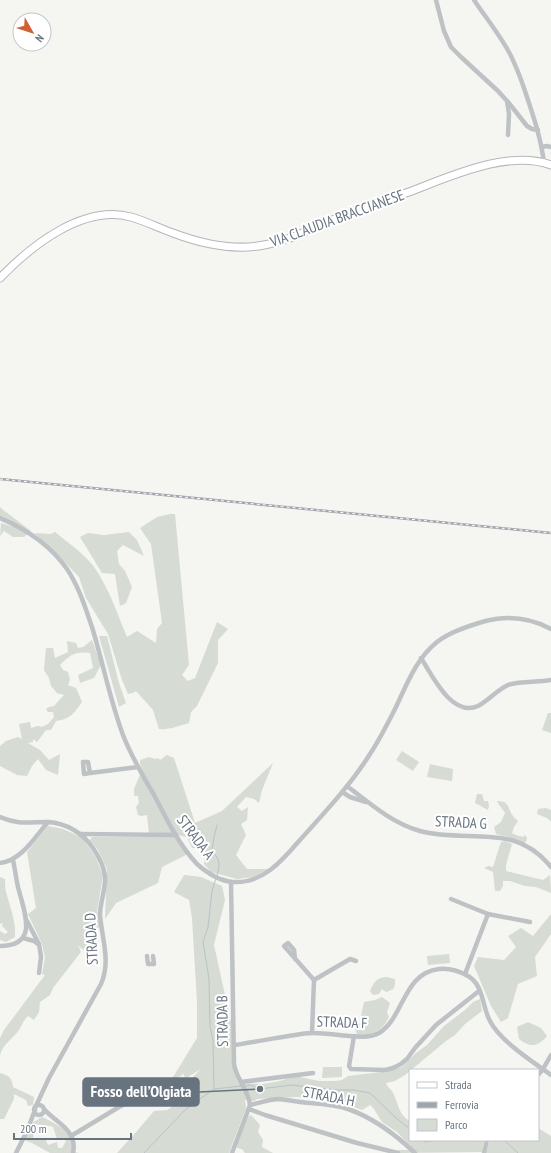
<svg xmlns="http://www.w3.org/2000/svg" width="551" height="1153" font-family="'PT Sans Narrow',sans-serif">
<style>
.green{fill:#d6dbd3}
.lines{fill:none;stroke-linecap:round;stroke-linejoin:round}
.stream{stroke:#b9c2c7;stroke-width:1}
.secondary-casing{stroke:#b3b7bb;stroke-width:9}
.street{stroke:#bec2c5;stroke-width:4.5}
.secondary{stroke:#fff;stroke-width:7}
.rail-casing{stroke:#a0a5aa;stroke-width:2.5}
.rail{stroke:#fff;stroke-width:1;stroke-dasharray:3;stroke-linecap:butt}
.labels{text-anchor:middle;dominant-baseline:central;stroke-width:4;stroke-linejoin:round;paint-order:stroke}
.street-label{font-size:15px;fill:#677480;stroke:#fff}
.leader{fill:none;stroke:#677480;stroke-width:1.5}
.callout-dot{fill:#677480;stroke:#fff;stroke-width:1.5}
.callout{fill:#677480;stroke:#677480;stroke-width:1.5}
.callout-label{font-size:16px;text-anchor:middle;font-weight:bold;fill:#fff}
</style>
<rect width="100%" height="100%" fill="#f5f5f2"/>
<g class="green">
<path d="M0 507 2 509 31 531 24 537H13L4 531 0 536 1 523 14 527 0 517Z"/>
<path d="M170 514H175L189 665 182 675 188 681 195 678 217 622 228 629 218 640V663L197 706 191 712 189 723C179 726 169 730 159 729L153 710 136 691 133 693 128 694 122 680 108 634 86 598 79 577 59 556 34 533 51 534 55 532C68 543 84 553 94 567 109 588 117 613 127 637L137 631 156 643 157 629 162 623 151 544 140 528 157 517Z"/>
<path d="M129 532 137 540 144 556 123 545 117 551 119 564 125 571 132 587 126 603 120 606 115 574 102 573 80 537 88 533 104 535Z"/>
<path d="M99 636H107L119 683 126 703 119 707Z"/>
<path d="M92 640 101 665 94 678 80 683 78 675 93 668 90 653C75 651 70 655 60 665L63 670 68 672 70 680 68 685 76 688 82 702C74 713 71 719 56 721L51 730H46L37 742 33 739V742L28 743 40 750 49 760 60 754 58 775 46 770 38 759 32 766 27 776 17 775 0 766V746L6 741 18 737 22 739 19 724 30 722 31 728 38 726 42 727 48 724 54 717 53 712H48L46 709 49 707 54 706 64 695 57 693 51 686 49 678 44 670 46 648H53L55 658 68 652 67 641 76 643 78 648 83 647Z"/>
<path d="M548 713H551V733L542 730Z"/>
<path d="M402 751 419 762 413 771 396 760Z"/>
<path d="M167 755 174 758 195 823 222 811 273 763 262 790 259 803 254 799 246 797 237 807 242 811 248 807 247 820 241 824 246 835 236 855 247 869H269L253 877 237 879 211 872 204 864 205 851 198 848H192L187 837 176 835 149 834 147 815 141 816 138 815 136 807 139 803 138 796H134V789L142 770 140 763V760L149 757 155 759 158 758 160 760Z"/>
<path d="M430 764 453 769 452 781 427 777Z"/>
<path d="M477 794H482L484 801H488L489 806 488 810 475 803Z"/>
<path d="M497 801C510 801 507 808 513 816 514 818 516 819 518 821L514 827 512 833 516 835 523 837 525 835 527 838 526 842 522 843 508 837 496 834 494 827 501 822 505 813C503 809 499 806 497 801Z"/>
<path d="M546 808 551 810V822L547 818 537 814 538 809Z"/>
<path d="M48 826 63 829 81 837 89 847 96 858 103 875 97 912 101 925 83 950 78 945 81 952 53 988 50 995 40 1002 39 1012 34 1020 28 1016C22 1022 23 1024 19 1030 13 1039 2 1044 0 1056V1038L4 1030 45 975 42 974 45 958 42 944 28 914 36 908 27 852Z"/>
<path d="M92 837H178L188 853 184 856 162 867 158 883 116 903 105 919 107 869 98 850 90 840Z"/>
<path d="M505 841 512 844 506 865V871L543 880 550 875 551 893 536 887 525 886 510 881H503V886L500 891H495L493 872 484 868 488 866 493 867 501 842Z"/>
<path d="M184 875 201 877 222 886 225 900 214 945 231 1022 234 1071 239 1083 263 1084 280 1081 295 1076 319 1081H335L342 1080 348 1076 381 1072 402 1067 416 1053 427 1045 444 1026 465 1010 473 1002 480 999 482 1011 465 1024 455 1035 446 1041 405 1075 395 1081 386 1083C387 1087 390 1088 392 1091 398 1101 398 1115 410 1121V1140H484L482 1152 397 1153 398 1150H414L397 1132 382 1122 374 1109 370 1105 362 1110 338 1101 297 1097 257 1099 254 1101 245 1100 246 1108 229 1153H117L137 1131 154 1111 167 1110 175 1105 184 1095 190 1080 201 1069 186 1078 182 1073V1075L176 1079V1085H172L170 1082 197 1038V1002L192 918 189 900 174 892Z"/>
<path d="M0 877 5 879C5 883 5 888 6 892 10 907 16 921 15 937L6 942 0 940V931L5 934 8 932 2 926 3 923 0 924Z"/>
<path d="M551 914V934L535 957 537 976 518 984 508 1018 501 1022 491 1006 474 966 478 957 504 960 516 947 508 936 521 928 533 936Z"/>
<path d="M449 954 450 963 428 965 427 956Z"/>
<path d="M387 977 395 979C395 989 395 989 386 992L382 989 379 994 373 995 370 991C374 982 376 978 387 977Z"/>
<path d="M382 997 390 1003 387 1012 389 1017 385 1024 379 1030 370 1035H357L353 1020 357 1025 363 1022 361 1016 364 1002 375 1000Z"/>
<path d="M528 1022 541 1028 547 1036C538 1047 530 1048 519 1039L517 1027Z"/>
<path d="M323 1067H342V1077L322 1078Z"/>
<path d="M0 1073C9 1076 12 1077 13 1087L34 1097 33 1105 28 1106 26 1100 14 1094V1099L4 1119H0Z"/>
<path d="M251 1115 260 1125 258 1132 263 1140 262 1147 273 1153H245L242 1149 237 1148 241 1123 247 1117Z"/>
<path d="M42 1117C57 1124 75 1133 74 1152L79 1153H50L32 1143 26 1141V1138L27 1132 31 1130 34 1132 33 1138 36 1140 45 1138 48 1145 57 1142 58 1148H62L66 1141 63 1139H57L53 1127C45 1124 40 1126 32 1123Z"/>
<path d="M538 1128 551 1136V1153H486L490 1140H538Z"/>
</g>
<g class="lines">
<g class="stream">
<path d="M217 875C221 863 219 860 212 850L214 837 217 825"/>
<path d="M246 1086 250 1085 260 1089 292 1085 337 1090H354L370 1093 396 1118 410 1129"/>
<path d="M214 1089 213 1040 210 1027 209 979 203 942 208 927 212 891 216 878"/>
<path d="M423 1140 425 1142 437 1140"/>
<path d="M466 1140 475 1141 486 1140"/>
<path d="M504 1140 518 1153"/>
<path d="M144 1153 186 1109 214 1089 241 1086"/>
</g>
<defs>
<path id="secondary" d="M0 278C31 246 83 204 131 217 145 221 159 228 173 233 202 244 233 251 264 245 292 240 315 227 340 217 363 207 386 200 409 192 449 177 508 149 551 165"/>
</defs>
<use href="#secondary" class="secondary-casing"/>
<g class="street">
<path d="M436 0 444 31 451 47 461 57 498 91 507 101 509 114 508 135"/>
<path d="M474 0C486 18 500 35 510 54 516 66 521 79 525 91 533 115 541 138 544 163"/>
<path d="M508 102 527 126 532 129 538 130"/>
<path d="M542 147 547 146 551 147"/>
<path d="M0 518C26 529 51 546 67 569 79 587 85 607 92 627 103 663 110 700 123 735 131 756 143 776 154 795 166 818 179 845 197 864 206 872 220 881 233 882 262 884 282 861 299 841 324 813 350 786 370 754 380 739 388 723 396 707 407 684 416 659 437 642 450 632 466 627 482 622 506 615 529 617 551 629"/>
<path d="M421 658C432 675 452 718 478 706 489 700 497 690 508 685 522 680 537 683 551 680"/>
<path d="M90 773 84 774 83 762H88L90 773 138 767"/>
<path d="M347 786C369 803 392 823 420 831 468 844 514 821 551 867"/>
<path d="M342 792 350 797 366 802"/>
<path d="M0 817C19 825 29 822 48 822 66 823 83 833 93 848 99 857 104 866 105 876 106 889 100 902 100 915 102 939 111 961 101 984L49 1078 35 1108"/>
<path d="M80 834 176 835"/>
<path d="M0 863C21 861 35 837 48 822"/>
<path d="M231 882 234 1064C236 1079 249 1090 250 1105L232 1153"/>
<path d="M451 899 488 914 530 922"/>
<path d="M27 921 39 944 41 957 39 973"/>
<path d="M23 938 34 941 38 944"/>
<path d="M0 946C40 946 24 911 18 887 16 878 15 869 13 860"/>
<path d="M147 956 148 964H154L153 956"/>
<path d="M295 959 294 950 288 943 284 946 314 980 350 959 356 961"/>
<path d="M465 974 488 914"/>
<path d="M312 1033 314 980"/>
<path d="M354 1036 349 1066 351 1069 385 1070 393 1068 401 1064 407 1059 415 1048 436 1025 479 991"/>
<path d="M235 1045C255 1042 274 1038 295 1035 300 1034 307 1033 313 1033 325 1033 337 1035 349 1036 359 1037 370 1038 379 1033 404 1018 403 973 439 969 449 968 459 971 468 976 484 985 482 1007 490 1021 500 1041 533 1062 551 1075"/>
<path d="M538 1075 543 1069 551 1055"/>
<path d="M241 1082 313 1073"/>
<path d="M250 1105 270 1100 278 1099C288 1100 299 1102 309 1103 322 1104 336 1105 348 1109 374 1118 396 1135 415 1153"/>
<circle cx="39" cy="1110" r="5"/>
<path d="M44 1109C56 1123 78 1130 73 1153"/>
<path d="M249 1109 265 1115 357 1143 398 1153"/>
<path d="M71 1136 119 1107 125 1104 128 1100 124 1096 119 1107"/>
<path d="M16 1153 27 1131 35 1110"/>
<path d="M484 1153 487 1140"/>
</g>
<use href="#secondary" class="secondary"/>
<defs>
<path id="rail" d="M0 479 551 533"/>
</defs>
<use href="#rail" class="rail-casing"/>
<use href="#rail" class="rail"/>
</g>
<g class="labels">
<g class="street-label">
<text transform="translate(337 218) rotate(-20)">VIA CLAUDIA BRACCIANESE</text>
<text transform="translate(461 822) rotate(3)">STRADA G</text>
<text transform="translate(196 837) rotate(53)">STRADA A</text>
<text transform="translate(91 939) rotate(-93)">STRADA D</text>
<text transform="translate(222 1021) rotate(-91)">STRADA B</text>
<text transform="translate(342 1022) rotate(2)">STRADA F</text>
<text transform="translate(329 1096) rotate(11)">STRADA H</text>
</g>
</g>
<path class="leader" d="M260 1089L199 1092"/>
<circle class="callout-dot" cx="260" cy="1089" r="4"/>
<rect class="callout" x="83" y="1078" width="116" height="28" rx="4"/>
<g class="callout-label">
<text x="141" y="1097">Fosso dell’Olgiata</text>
</g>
<rect x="409" y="1069" width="130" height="72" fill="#ffffff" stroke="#c2c7cc"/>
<rect x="417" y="1082" width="20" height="6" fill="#ffffff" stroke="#c2c7cc"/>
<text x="445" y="1089" font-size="12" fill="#677480">Strada</text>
<rect x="417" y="1102" width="20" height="6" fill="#a0a5aa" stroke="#c2c7cc"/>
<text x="445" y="1109" font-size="12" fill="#677480">Ferrovia</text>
<rect x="417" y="1119" width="20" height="12" fill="#d6dbd3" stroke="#c2c7cc"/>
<text x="445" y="1129" font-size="12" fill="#677480">Parco</text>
<g transform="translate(32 32) rotate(129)"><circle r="19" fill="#ffffff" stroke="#c2c7cc"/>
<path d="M0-3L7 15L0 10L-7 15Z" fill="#d15f36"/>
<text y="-6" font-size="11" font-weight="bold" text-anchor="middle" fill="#677480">N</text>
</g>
<path d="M14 1133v6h117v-6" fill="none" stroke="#677480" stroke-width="2"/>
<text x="20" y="1133" font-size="12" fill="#677480" stroke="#ffffff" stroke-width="3" paint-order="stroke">200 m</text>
</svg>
